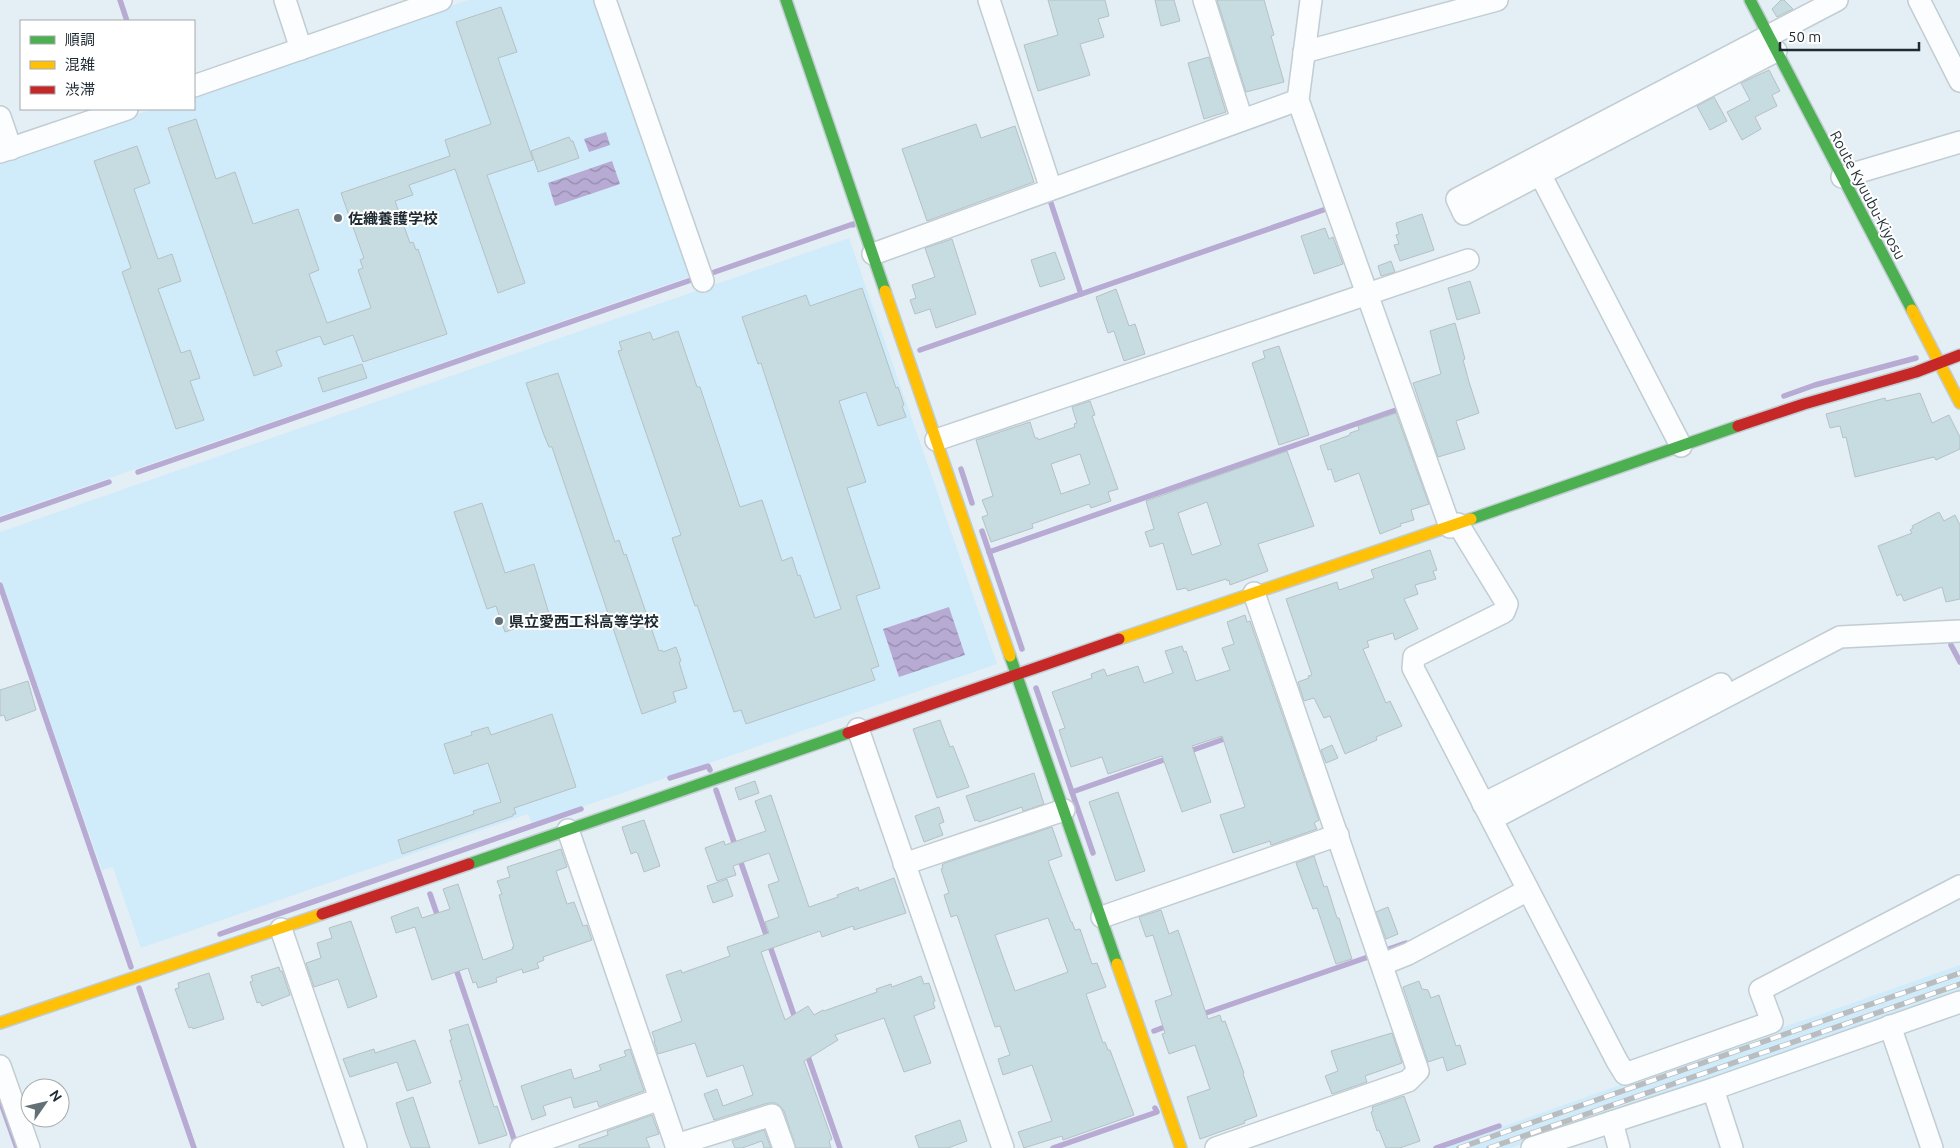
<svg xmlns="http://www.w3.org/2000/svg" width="1960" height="1148" font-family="Ubuntu,'Noto Sans JP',sans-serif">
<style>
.built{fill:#d0ebfa}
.water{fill:url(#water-waves)}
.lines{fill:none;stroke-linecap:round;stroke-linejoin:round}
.stream{stroke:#b7aad3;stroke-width:5.5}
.building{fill:#c6dce0;stroke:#b5c1c4;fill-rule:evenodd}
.street-casing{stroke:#c1cdd3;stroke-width:24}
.fast-casing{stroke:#c1cdd3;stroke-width:14}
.slow-casing{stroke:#c1cdd3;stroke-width:14}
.jam-casing{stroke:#c1cdd3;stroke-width:14}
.street{stroke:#fbfdfe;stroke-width:21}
.fast{stroke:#4caf50;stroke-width:11}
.slow{stroke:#ffc107;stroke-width:11}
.jam{stroke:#c62828;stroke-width:11}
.rail-casing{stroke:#babdbf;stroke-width:5.5}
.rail{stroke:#fff;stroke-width:4;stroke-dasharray:11;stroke-linecap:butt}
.poi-dot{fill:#637076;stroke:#fff;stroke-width:2}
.labels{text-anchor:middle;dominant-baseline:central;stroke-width:4;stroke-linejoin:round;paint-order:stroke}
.street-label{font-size:15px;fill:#1e2b32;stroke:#fff}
.poi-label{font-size:15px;font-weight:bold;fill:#1e2b32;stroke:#fff;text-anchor:start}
</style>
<defs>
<pattern id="water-waves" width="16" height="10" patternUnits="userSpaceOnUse" patternTransform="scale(1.25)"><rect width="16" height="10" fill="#b7aad3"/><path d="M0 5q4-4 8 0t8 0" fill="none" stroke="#948bac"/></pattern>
</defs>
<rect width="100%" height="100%" fill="#e4eff5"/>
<g class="built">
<path d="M468 0H600L695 275 0 516V162L153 109H194V95Z"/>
<path d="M849 238 997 664 532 824 528 814 141 948 113 867 102 870 0 578V532Z"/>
<path d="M1960 965V992L1575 1128 1573 1126 1511 1148H1442Z"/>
</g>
<g class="water">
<path d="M606 132 610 145 589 152 584 139Z"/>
<path d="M612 161 620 184 555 206 548 183Z"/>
<path d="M949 607 965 655 899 677 883 629Z"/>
</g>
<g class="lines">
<g class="stream">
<path d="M120 0 127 21"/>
<path d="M1049 197 1081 294"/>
<path d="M709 274 853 224V225"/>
<path d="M920 350 1329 208"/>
<path d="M1784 396 1815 385 1916 358"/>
<path d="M961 469 972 503"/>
<path d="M138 472 694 279"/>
<path d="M0 520 109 482"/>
<path d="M982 531 1022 649"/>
<path d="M989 552 1396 410"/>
<path d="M0 585 131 967"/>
<path d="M1951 645 1960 662"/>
<path d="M1036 688 1093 853"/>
<path d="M1187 752 1230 737"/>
<path d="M670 778 708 766 710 770"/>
<path d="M716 790 736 848"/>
<path d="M1072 792 1169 758"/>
<path d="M739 857 796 1021"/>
<path d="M430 894 439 920"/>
<path d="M220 934 581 809"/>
<path d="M1386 950 1406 943"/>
<path d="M455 966 514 1139"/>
<path d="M139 988 194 1148"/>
<path d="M1200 1015 1371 956"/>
<path d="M1154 1031 1170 1025"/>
<path d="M806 1051 840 1148"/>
<path d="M0 1100 17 1148"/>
<path d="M1053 1148 1157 1112 1155 1108"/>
<path d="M1436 1148 1499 1126"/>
</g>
</g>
<g class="building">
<path d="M1048 0H1105L1109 16 1098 19 1104 37 1080 44 1090 75 1038 91 1024 45 1058 35Z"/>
<path d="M1155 0H1174L1180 21 1161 26Z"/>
<path d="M1217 0H1264L1274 35 1271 36 1284 82 1246 92Z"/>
<path d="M1781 0H1784L1793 9 1777 17 1772 9Z"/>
<path d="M501 7 517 52 498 58 533 160 487 175 525 283 498 293 455 169 409 185 413 195 395 201 410 243 413 242 416 250 418 249 447 334 363 362 353 335 324 345 320 336 276 351 282 366 254 376 168 128 196 119 216 179 235 172 253 224 298 209 319 270 309 274 327 323 371 308 358 270 363 268 360 260 364 258 341 193 450 156 445 140 491 124 456 22Z"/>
<path d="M1209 57 1226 112 1204 119 1188 63Z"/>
<path d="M1769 70 1780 91 1772 95 1777 106 1755 117 1761 129 1742 140 1727 112 1750 100 1741 83Z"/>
<path d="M1714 97 1727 121 1710 130 1697 106Z"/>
<path d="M976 124 981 138 1015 126 1034 182 927 221 902 149Z"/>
<path d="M569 137 571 141H573L579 158 538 172 531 151Z"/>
<path d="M137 146 150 183 134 189 158 259 172 254 181 281 158 289 181 353 190 350 200 378 190 381 204 420 176 429 122 272 131 268 94 161Z"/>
<path d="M1422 214 1434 250 1400 261 1394 245 1399 244 1396 235 1399 234 1396 223Z"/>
<path d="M1325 228 1329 239 1333 237 1343 264 1314 274 1301 236Z"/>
<path d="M952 239 976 314 936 328 930 309 915 314 910 300 916 298 912 285 935 277 925 248Z"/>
<path d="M1055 252 1065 279 1040 287 1031 260Z"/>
<path d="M1391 261 1395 272 1381 276 1378 266Z"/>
<path d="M1470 281 1480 313 1457 320 1448 288Z"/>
<path d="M862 288 896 388 898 387 904 405 902 406 906 417 878 426 866 392 839 401 866 482 847 488 880 588 856 596 879 666 871 669 875 680 746 724 741 710 734 712 697 605 695 606 672 538 681 535 618 351 622 350 619 342 650 332 653 340 678 331 697 387H700L740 507 762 500 782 561 792 557 798 576 800 575 815 618 841 609 761 363 758 364 742 317 806 295 810 306Z"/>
<path d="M1116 289 1129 326 1135 324 1145 354 1124 361 1114 331 1108 333 1096 297Z"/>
<path d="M1455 323 1465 359 1463 360 1469 382 1479 413 1456 421 1465 449 1438 457 1413 383 1441 374 1430 331Z"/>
<path d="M1279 346 1309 435 1279 445 1252 363 1265 358 1263 351Z"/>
<path d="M362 364 367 378 323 392 318 378Z"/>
<path d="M558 373 615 542 619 540 624 555 626 554 659 651 662 650 663 652 676 647 681 661 679 662 687 688 673 692 676 702 642 714 552 447H549L544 435 526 383Z"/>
<path d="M1920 393 1932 423 1949 415 1960 437V449L1936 460 1934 457 1855 477 1846 437 1843 438 1840 426 1830 428 1826 414 1885 398 1886 401Z"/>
<path d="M1090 401 1095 415 1092 416 1118 489 1108 492 1111 501 1091 508 1089 504 1032 524 1033 528 991 542 982 517 988 515 982 500 993 496 976 440 1030 422 1035 438H1038V440L1075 427 1074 424 1077 423 1072 407ZM1080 454 1090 484 1061 494 1051 464Z"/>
<path d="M1396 413 1429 504 1411 510 1414 520 1400 524 1401 526 1380 534 1359 473 1335 482 1331 469 1328 470 1320 446 1350 435V433L1359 430 1358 426Z"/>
<path d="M1287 451 1314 526 1258 544 1268 571 1230 585 1229 580 1227 581 1226 579 1188 591 1186 588 1177 590 1163 543 1150 547 1145 532 1154 529 1146 501ZM1207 502 1221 545 1192 555 1178 513Z"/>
<path d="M482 503 505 573 534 564 550 617 505 632 496 606 487 609 454 512Z"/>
<path d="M1939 512 1944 521 1955 515 1960 525V599L1946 602 1942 587 1904 601 1901 594 1897 596 1878 546 1912 533 1910 530 1913 528 1912 526Z"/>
<path d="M1430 550 1437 570 1433 571 1436 579 1415 585 1418 594 1404 599 1418 629 1395 640 1393 633 1367 641 1369 647 1363 649 1386 703 1390 701 1402 726 1376 737 1377 740 1345 754 1330 716 1324 718 1314 698 1304 701 1298 682 1309 678 1308 676 1312 675 1286 599 1337 582 1339 590 1374 578 1371 570Z"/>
<path d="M1245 615 1247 622 1250 621 1319 820 1314 823 1317 829 1271 845 1270 841 1233 853 1220 815 1245 807 1222 736 1192 746 1211 802 1182 812 1162 756 1108 774 1102 757 1071 767 1059 730 1065 728 1052 692 1092 678 1091 674 1104 669 1107 676 1138 666 1144 683 1173 673 1165 651 1182 646 1184 652 1186 651 1196 681 1230 670 1222 648 1234 644 1227 622Z"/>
<path d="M28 681 36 710 6 721 4 715 0 716V690Z"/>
<path d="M552 714 576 787 514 808 516 814H513V816L402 854 398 840 474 814 473 811 501 802 488 763 454 774 444 744 472 735 471 732 488 727 491 735Z"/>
<path d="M940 720 950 747 953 746 969 787 937 798 913 729Z"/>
<path d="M1332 745 1338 758 1326 763 1321 750Z"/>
<path d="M1034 773 1044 804 1023 811 1022 807 979 822 978 820 975 821 966 796Z"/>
<path d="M755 781 759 793 739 800 735 788Z"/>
<path d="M1118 792 1145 871 1116 881 1089 802Z"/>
<path d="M771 795 809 907 838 897 837 895 858 887 859 891 894 878 906 913 854 930 853 926 822 937 820 931 761 952 785 1020 808 1006 814 1015 823 1010 824 1011 877 992 876 989 891 984 892 987 921 976 924 984 929 983 935 1001 933 1002 935 1008 914 1016 931 1063 904 1072 884 1018 835 1035 838 1040 804 1061 832 1139 829 1141 831 1148H796L784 1111 780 1106 775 1103H768L714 1120 704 1094 717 1089 723 1106 753 1095 743 1065 707 1077 695 1043 658 1054 654 1041H655L652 1032 682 1021 666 975 681 970 682 973 730 956 727 947 769 933 765 922 779 917 768 885 779 881 769 853 733 866 736 875 717 881 705 848 724 841 725 845 766 831 755 801Z"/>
<path d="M939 807 944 822 939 824 943 835 924 842 915 816Z"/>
<path d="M644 820 660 866 644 872 638 854 636 852 631 854 622 827Z"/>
<path d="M1052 827 1062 856 1048 861 1071 922H1072L1075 930 1080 929 1092 964 1097 963 1106 987 1086 994 1103 1043 1105 1042 1108 1050H1110L1134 1115 1063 1140 1062 1136 1024 1148 1018 1132 1052 1121 1032 1065 1003 1075 998 1059 1010 1055 1000 1026 995 1027 957 915 951 917 944 895 949 893 941 869 943 868 942 865 945 863ZM1048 918 1068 972 1015 991 995 935Z"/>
<path d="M561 849 567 867 556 871 567 904 574 902 583 926 587 925 592 940 543 957 544 960 537 963 539 968 523 973 522 969 496 978 497 982 478 988 476 982 473 983 468 968 432 980 415 927 396 933 391 917 418 907 422 918 450 909 443 889 458 884 483 960 513 949 512 947H514L499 895 502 894 497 881 510 877 507 867Z"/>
<path d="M1314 856 1324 887 1327 886 1337 918H1339L1352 959 1336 964 1317 908 1313 909 1296 863Z"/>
<path d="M727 879 733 896 713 903 707 886Z"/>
<path d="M1388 907 1398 934 1386 939 1376 912Z"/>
<path d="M1161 910 1169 934 1178 930 1208 1019 1220 1015 1222 1022 1225 1021 1244 1073 1243 1074 1257 1116 1244 1121 1245 1123 1200 1139 1187 1097 1210 1089 1195 1045 1169 1054 1162 1034 1165 1033 1155 1001 1172 995 1153 935 1146 937 1139 917Z"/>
<path d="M351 921 377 997 348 1008 338 979 314 987 306 963 321 958 317 943 332 938 329 928Z"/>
<path d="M279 967 280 971H282L290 995 262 1006 260 1002 257 1003 250 982 253 981 251 976Z"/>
<path d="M209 973 224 1019 193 1029 192 1027 189 1028 175 989 179 988 178 983Z"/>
<path d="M1419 981 1422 989 1428 990 1431 998 1439 995 1456 1046 1460 1045 1466 1064 1447 1071 1443 1057 1428 1062 1403 987Z"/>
<path d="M468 1024 494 1107 497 1106 507 1135 479 1144 459 1081 462 1080 450 1040H452L449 1030Z"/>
<path d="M1392 1033 1402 1063 1365 1076 1367 1082 1332 1094 1325 1076 1338 1071 1331 1051Z"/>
<path d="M415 1040 431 1083 407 1091 397 1062 350 1077 343 1059 374 1049 375 1053Z"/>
<path d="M630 1049 644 1091 599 1107 597 1101 574 1108 571 1097 543 1106 546 1115 532 1120 521 1086 571 1069 574 1079 601 1070 599 1065 626 1056 624 1051Z"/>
<path d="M1404 1096 1420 1141 1400 1148H1386L1379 1130 1377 1131 1371 1112 1373 1111 1372 1107Z"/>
<path d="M413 1097 430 1148H411L405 1132 396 1103Z"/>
<path d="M652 1115 659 1134 646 1138 650 1148H579V1145L608 1135 607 1131Z"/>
<path d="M960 1120 967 1141 948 1148H919L915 1136Z"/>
<path d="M764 1130 771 1148H764L762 1141 742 1148H735L732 1141Z"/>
</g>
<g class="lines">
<defs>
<g id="street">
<path d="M285 0 301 49"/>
<path d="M605 0 703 281"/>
<path d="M989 0 1051 189"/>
<path d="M1204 0 1242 120"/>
<path d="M1311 0 1298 100 1450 527"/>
<path d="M1919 0 1960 81"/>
<path d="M1776 51 1464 214 1457 199 1837 0"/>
<path d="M1304 52 1497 0"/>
<path d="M194 86 441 0"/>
<path d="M0 117 11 149"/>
<path d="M0 152 127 109"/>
<path d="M1540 174 1681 446"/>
<path d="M1842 177 1960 142"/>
<path d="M873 254 1298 100"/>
<path d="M936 440 1468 260"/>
<path d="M1458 524 1507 604 1504 612 1414 657 1413 668 1617 1061 1625 1074 1772 1022 1760 990 1960 886"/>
<path d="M858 729 1003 1148"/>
<path d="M1483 804 1721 684"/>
<path d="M1492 819 1840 637 1960 631"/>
<path d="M568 830 677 1148"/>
<path d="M904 864 1064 810"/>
<path d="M1102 917 1338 835"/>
<path d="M281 929 356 1148"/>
<path d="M1383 964 1408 954 1528 890"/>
<path d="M1890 1026 1932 1148"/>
<path d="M0 1066 29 1148"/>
<path d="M1713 1089 1732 1148"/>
<path d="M1612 1122 1619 1148"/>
<path d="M676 1145 772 1115 784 1148"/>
<path d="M521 1148 660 1099"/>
<path d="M1216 1148 1408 1081 1418 1071 1254 593"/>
<path d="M1532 1148 1713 1089 1960 1002"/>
</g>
<g id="fast">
<path d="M786 0 885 291"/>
<path d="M1750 0 1912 310"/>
<path d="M1471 519 1738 426"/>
<path d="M1010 656 1117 964"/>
<path d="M469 864 848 733"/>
</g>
<g id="slow">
<path d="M885 291 1010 656"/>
<path d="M1912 310 1960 403"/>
<path d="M1119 639 1471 519"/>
<path d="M1117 964 1181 1148"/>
<path d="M0 1023 322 914"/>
</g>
<g id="jam">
<path d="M1738 426 1804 404 1916 372 1960 355"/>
<path d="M848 733 1119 639"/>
<path d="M322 914 469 864"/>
</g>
</defs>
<use href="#street" class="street-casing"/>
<use href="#fast" class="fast-casing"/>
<use href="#slow" class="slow-casing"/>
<use href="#jam" class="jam-casing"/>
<use href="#street" class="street"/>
<use href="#fast" class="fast"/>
<use href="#slow" class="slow"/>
<use href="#jam" class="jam"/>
<defs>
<g id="rail">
<path d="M1459 1148 1960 973"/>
<path d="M1489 1148 1960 984"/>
</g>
</defs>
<use href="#rail" class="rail-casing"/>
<use href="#rail" class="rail"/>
</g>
<g class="poi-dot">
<circle cx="338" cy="218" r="5"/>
<circle cx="499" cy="621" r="5"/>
</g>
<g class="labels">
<g class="street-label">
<text transform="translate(1868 195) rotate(62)">Route Kyuubu-Kiyosu</text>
</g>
<g class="poi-label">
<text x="348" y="218">佐織養護学校</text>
<text x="509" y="621">県立愛西工科高等学校</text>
</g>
</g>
<rect x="20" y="20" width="175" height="90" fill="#ffffff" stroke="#a5aaad"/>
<rect x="30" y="36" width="25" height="8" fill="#4caf50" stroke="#a5aaad"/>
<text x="65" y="45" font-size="15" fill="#1e2b32">順調</text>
<rect x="30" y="61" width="25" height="8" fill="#ffc107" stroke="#a5aaad"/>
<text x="65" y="70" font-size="15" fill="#1e2b32">混雑</text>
<rect x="30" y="86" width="25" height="8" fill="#c62828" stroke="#a5aaad"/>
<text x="65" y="95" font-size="15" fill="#1e2b32">渋滞</text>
<g transform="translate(45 1103) rotate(56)"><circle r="24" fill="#ffffff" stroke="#a5aaad"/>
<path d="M0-4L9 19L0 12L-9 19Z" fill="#637076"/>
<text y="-8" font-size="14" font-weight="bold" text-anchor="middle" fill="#1e2b32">N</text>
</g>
<path d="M1780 42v8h139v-8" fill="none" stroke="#1e2b32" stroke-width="2.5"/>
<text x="1788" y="42" font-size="15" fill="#1e2b32" stroke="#ffffff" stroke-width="4" paint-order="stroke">50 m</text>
</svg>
